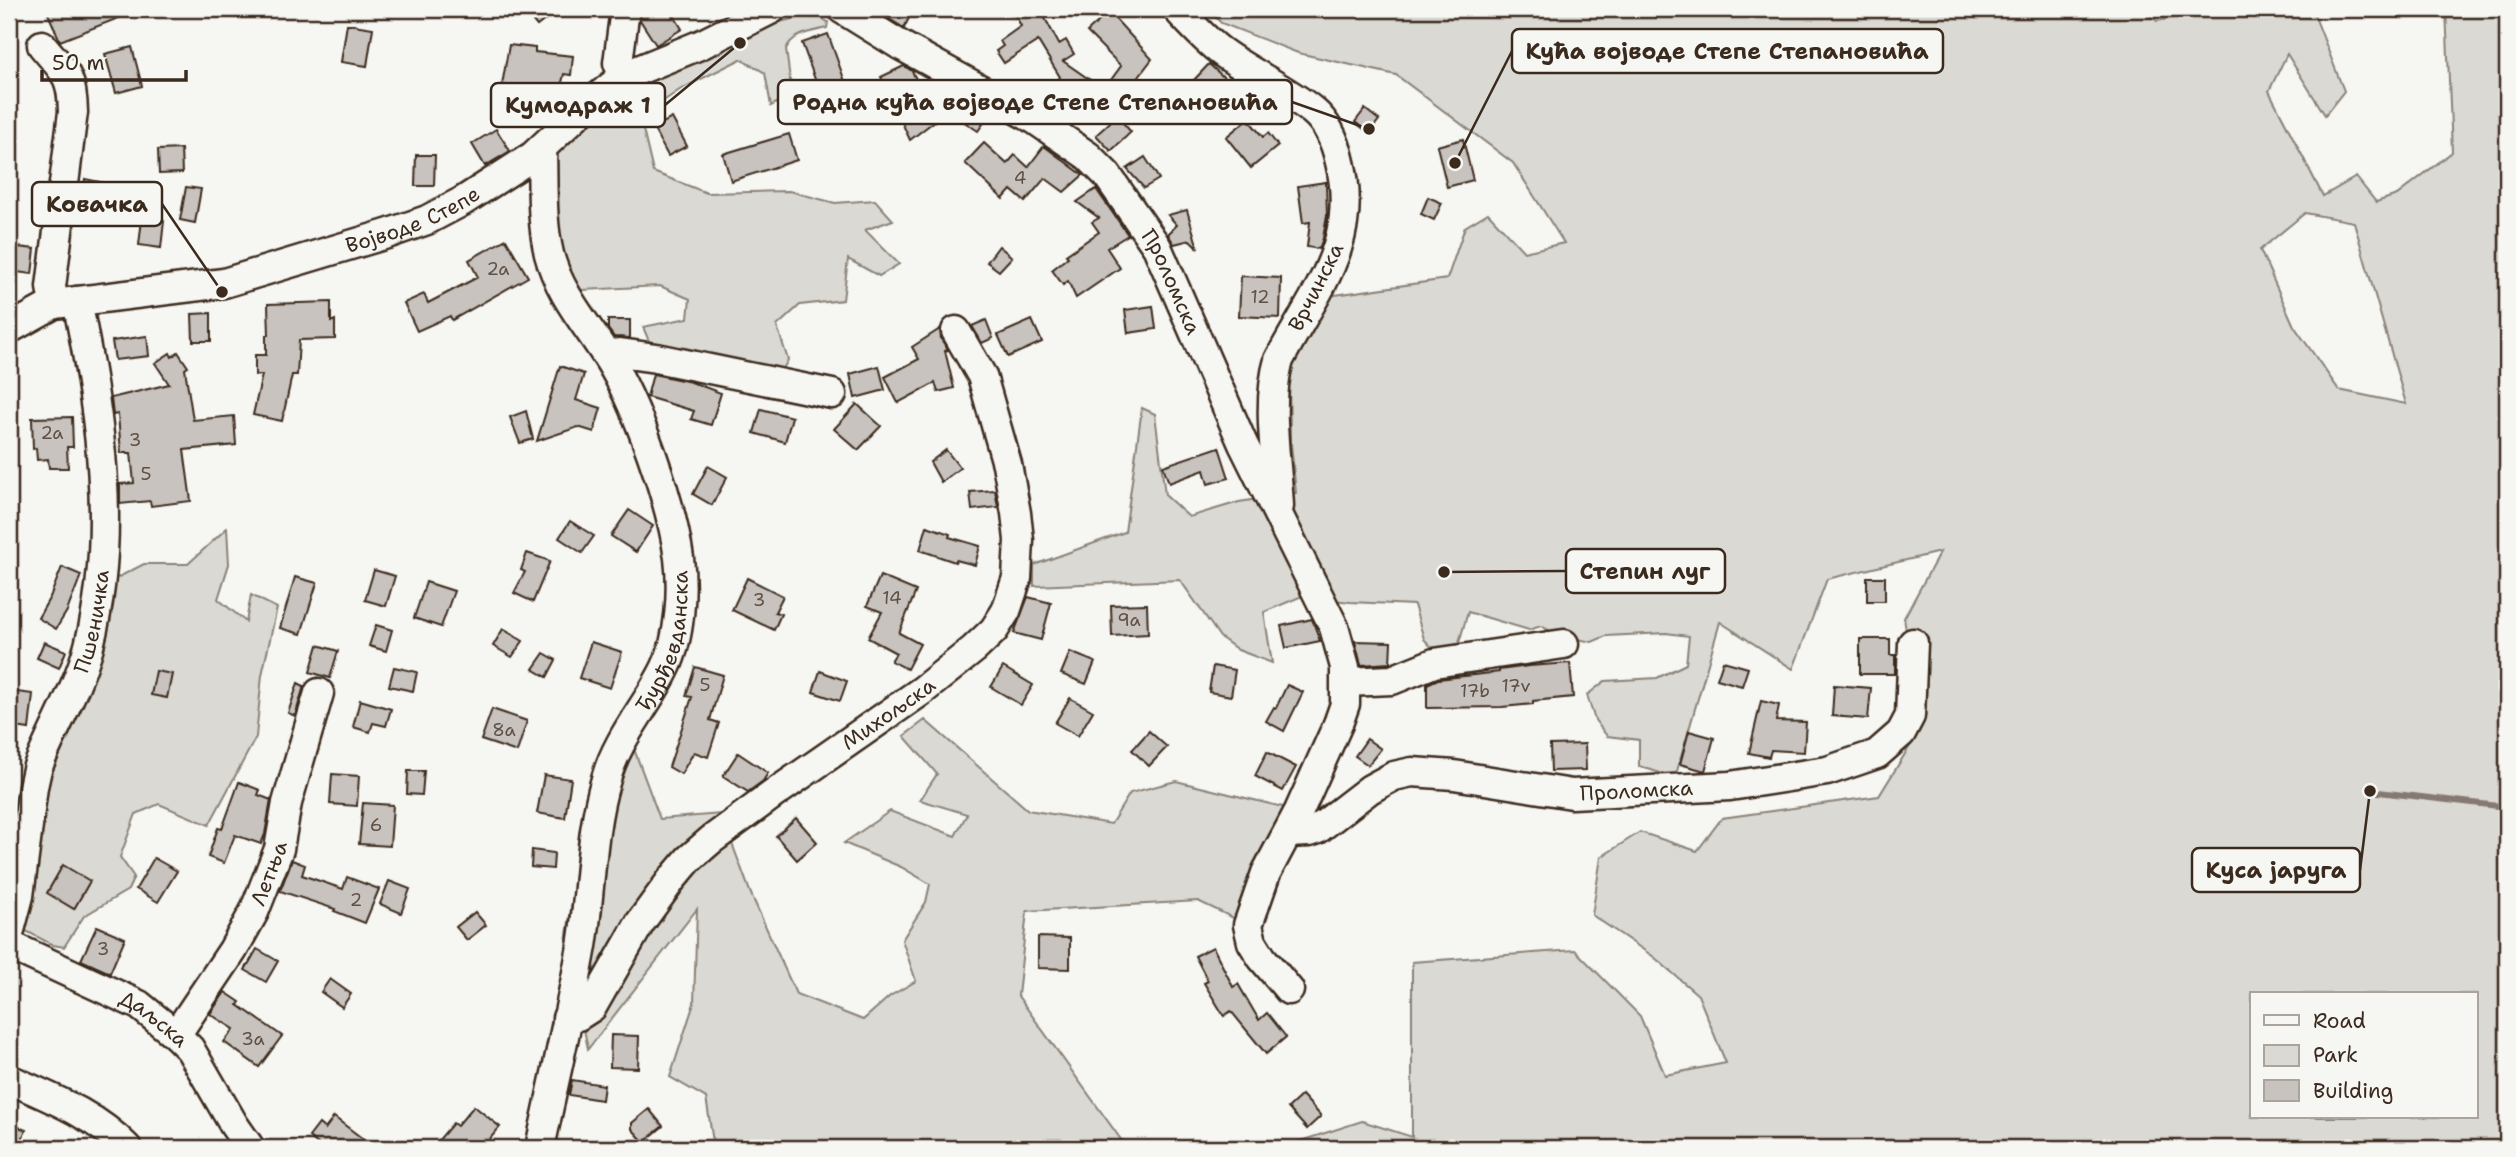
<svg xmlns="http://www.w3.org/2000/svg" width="2516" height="1157" font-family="'Shantell Sans',sans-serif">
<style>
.green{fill:#dad9d3;stroke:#8a8278;stroke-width:2;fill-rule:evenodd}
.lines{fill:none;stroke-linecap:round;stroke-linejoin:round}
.stream{stroke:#857a71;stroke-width:6}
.building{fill:#c8c3be;stroke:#3b2a1e;stroke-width:2}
.minor-casing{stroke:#3b2a1e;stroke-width:33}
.minor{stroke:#f6f6f2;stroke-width:28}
.labels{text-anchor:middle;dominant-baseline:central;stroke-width:5;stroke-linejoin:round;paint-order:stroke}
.number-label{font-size:18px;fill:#5e5046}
.street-label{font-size:21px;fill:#3b2a1e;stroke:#f6f6f2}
.leader{fill:none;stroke:#3b2a1e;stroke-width:2.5}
.callout-dot{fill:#3b2a1e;stroke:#f6f6f2;stroke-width:2.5}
.callout{fill:#f6f6f2;stroke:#3b2a1e;stroke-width:2.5}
.callout-label{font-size:23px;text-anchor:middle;font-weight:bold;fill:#3b2a1e}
</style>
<rect width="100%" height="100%" fill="#f6f6f2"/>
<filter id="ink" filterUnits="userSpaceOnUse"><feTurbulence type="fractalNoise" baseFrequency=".0143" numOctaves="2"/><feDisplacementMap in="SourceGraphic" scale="14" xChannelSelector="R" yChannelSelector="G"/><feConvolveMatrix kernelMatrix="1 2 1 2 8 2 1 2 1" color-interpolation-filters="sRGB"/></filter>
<g filter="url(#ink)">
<g class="green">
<path d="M1208 9H2141L2157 21 2223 9H2312L2344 91 2325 115 2287 54 2269 91 2323 196 2356 177 2376 202 2397 195 2452 152 2446 9H2507V1148H1279L1362 1121 1412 1137V962L1575 950 1640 1016 1665 1075 1726 1063 1698 995 1654 957 1592 915 1601 857 1640 832 1697 851 1722 818 1879 796 1921 728 1904 618 1940 552 1827 579 1793 669 1720 622 1675 778 1639 766V740L1607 736 1595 720 1587 695 1605 681 1657 678 1686 664 1689 636 1666 633 1606 636 1592 642 1558 635 1541 626 1529 630 1468 612 1458 646 1434 650 1424 639 1414 605 1350 602 1302 596 1264 612 1272 663 1238 650 1220 637 1180 580 1034 586V565L1125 532 1142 408 1155 414 1165 495 1189 517 1239 502 1296 493 1290 434 1289 385 1299 323 1314 298 1447 279 1465 227 1488 213 1524 252 1564 243 1513 163 1396 75 1298 53 1221 23ZM2305 213 2354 222 2406 404 2339 390 2294 326 2260 250ZM2252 994H2476V1117H2252Z"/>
<path d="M806 16 821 18 828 22 827 28C812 32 793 33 786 49L792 95 771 106 765 73 741 59 681 89 640 117 653 172 707 193 789 191 835 203 875 200 893 220 865 230 899 264 879 276 848 259 843 300 800 305 777 326 788 360 775 383 656 358 643 327 688 318 690 299 660 286 563 291 548 156 629 84 753 28Z"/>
<path d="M227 528 229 564 218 599 246 622 251 595 277 608 262 675 256 737 209 825 159 804 136 814 120 857 134 877 128 890 84 916 64 947 53 945 24 930 47 775 109 582 144 564H188Z"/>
<path d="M925 720 1028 810 1111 824 1130 793 1176 781 1299 811 1248 925 1198 901 1027 911 1018 996 1127 1148H714L706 1098 670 1077 694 1003 697 909 588 1049 566 941 590 789 628 733 660 819 721 814 751 894 796 994 863 1020 890 996 916 981 902 940 926 902 930 884 901 867 844 843 890 811 955 836 967 814 920 800 937 774 904 736Z"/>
</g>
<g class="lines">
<path class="stream" d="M2370 791 2507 807"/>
</g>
<g class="building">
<path d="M46 9H138L139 10 60 41Z"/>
<path d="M523 9H559L537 26Z"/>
<path d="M650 9H670L682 29 656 45 640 20 641 14Z"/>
<path d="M873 9H892L909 18 904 28Z"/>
<path d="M1012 9H1040L1059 44 1066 40 1074 54 1063 61 1093 82 1083 96 1078 92 1065 111 1045 98 1060 77 1038 41 1004 63 996 51 1003 46 1000 41 1021 26Z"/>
<path d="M1109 12 1152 59 1119 102 1103 91 1121 66 1087 32Z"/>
<path d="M347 24 373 28 367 66 341 62Z"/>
<path d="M828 34 847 87 835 91 840 105 826 110 802 43Z"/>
<path d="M509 45 535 48V52L573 56 571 75 564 74 560 91 554 90 549 111 528 106 530 101 510 96 512 88 502 85Z"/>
<path d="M132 47 142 86 116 93 105 54Z"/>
<path d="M1209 64 1229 82 1214 98 1194 80Z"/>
<path d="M904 66 912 71 936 120 910 140 881 77Z"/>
<path d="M974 105 990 114 978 131 963 121Z"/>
<path d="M1365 109 1379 120 1369 133 1355 122Z"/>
<path d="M1117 116 1131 132 1111 151 1096 135Z"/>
<path d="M672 118 687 146 668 156 653 128Z"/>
<path d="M1248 119 1263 137 1268 133 1278 146 1251 168 1226 137Z"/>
<path d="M496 129 510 151 485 166 472 144Z"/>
<path d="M789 134 797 160 731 181 723 154Z"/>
<path d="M1463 139 1473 180 1447 187 1437 146Z"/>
<path d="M984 143 1007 164 1015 155 1028 167 1044 146 1083 175 1064 192 1045 178 1025 202 1011 190 1003 199 965 163Z"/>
<path d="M181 149 182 173 159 174 158 150Z"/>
<path d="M416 155H435L434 186H415Z"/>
<path d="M1145 157 1159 179 1144 188 1127 169Z"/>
<path d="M85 179 110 184 105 216 79 212Z"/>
<path d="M1326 182 1327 216 1323 238 1319 249 1307 247 1310 222 1303 223 1298 186Z"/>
<path d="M186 187 201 189 195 223 180 220Z"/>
<path d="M1096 189 1128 235 1107 248 1120 268 1076 298 1068 281 1063 285 1052 270 1068 257 1066 255 1099 232 1092 222 1099 218 1077 202Z"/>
<path d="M1428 197 1442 203 1434 220 1421 214Z"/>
<path d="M1187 210 1195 238 1198 248 1190 240 1174 244 1168 234 1177 225 1168 215Z"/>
<path d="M142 219 164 221 161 248 139 245Z"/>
<path d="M506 239 528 277 452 320 450 316 417 331 404 303 424 294 428 303 478 277 469 260Z"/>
<path d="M9 246 35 249 32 274 9 271Z"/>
<path d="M999 246 1012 257 999 271 987 262Z"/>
<path d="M1241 276 1281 278 1280 318 1239 316Z"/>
<path d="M331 302V322L335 320V339L299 340 297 375H292L282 421 253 415 262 375H255V355H266V335H269L268 304Z"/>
<path d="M1153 306 1156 329 1128 333 1125 310Z"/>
<path d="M211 313V341H193L192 314Z"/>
<path d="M608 320H630V338L614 337 608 329Z"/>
<path d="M986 320 993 338 982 343 972 326Z"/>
<path d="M1032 320 1042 342 1008 357 998 335Z"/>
<path d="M940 329 941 339 948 350 945 351 954 388 938 392 935 383 898 403 885 377 919 359 912 347Z"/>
<path d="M147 336 149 356 115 360 112 341Z"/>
<path d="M178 352 188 367 185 369 193 420 234 416 236 445 184 450 191 501 151 506 150 501 120 504V484L134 483 131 453H121L118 414 113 415 111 398 169 384 155 363 170 353 172 357Z"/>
<path d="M560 366 584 374 576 400 601 408 594 432 578 427 537 441Z"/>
<path d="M879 366 885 390 855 398 850 374Z"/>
<path d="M653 374 691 382 721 393 711 425 691 419 694 411 647 397Z"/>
<path d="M857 404 881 426 858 450 834 429Z"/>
<path d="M761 409 792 417 785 442 754 433Z"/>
<path d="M526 411 533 439 520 443 510 417Z"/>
<path d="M72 417 73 447H67L68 468H49L48 459 37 460 36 448 33 449 32 418Z"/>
<path d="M1219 447 1229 478 1208 484 1204 470 1169 483 1163 466Z"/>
<path d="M946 450 960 468 941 482 930 462Z"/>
<path d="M708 466 727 477 712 505 693 494Z"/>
<path d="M995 490 998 507 972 510 970 492Z"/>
<path d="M629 510 653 526 636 552 611 536Z"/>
<path d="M570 521 594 536 582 553 559 538Z"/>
<path d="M927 526 950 534 949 537 980 546 975 565 956 560 955 562 920 550Z"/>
<path d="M527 553 550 561 533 602 514 593 525 572 521 570Z"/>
<path d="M62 567 81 575 67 611 56 629 38 618 50 597Z"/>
<path d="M374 570 395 576 386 606 365 600Z"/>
<path d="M880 576 916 591 899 633 920 644 907 669 891 661 896 653 868 638 882 612 867 606Z"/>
<path d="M295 577 317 583 301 634 280 628Z"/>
<rect x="1867" y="577" width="18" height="24"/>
<path d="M747 578 783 596 775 612 781 614 774 630 732 610Z"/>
<path d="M426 582 454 591 441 627 414 618Z"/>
<path d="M1028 597 1051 603 1041 640 1014 633Z"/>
<path d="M1147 604 1148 634 1112 636 1111 605Z"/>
<path d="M1312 619 1320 641 1286 648 1281 626Z"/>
<path d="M376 625 392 630 386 651 369 646Z"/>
<path d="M503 629 523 641 512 657 493 646Z"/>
<path d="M1860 639H1890V655H1895V674H1860Z"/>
<path d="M1355 641 1391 642 1390 663 1361 665Z"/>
<path d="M44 642 66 651 59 668 37 658Z"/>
<path d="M591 642 622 652 610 688 579 678Z"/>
<path d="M318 645 338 651 330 678 310 672Z"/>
<path d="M1070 652 1095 662 1086 684 1061 674Z"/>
<path d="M544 653 556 660 547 677 533 669Z"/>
<path d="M1723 661 1748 668 1742 686 1717 679Z"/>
<path d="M1570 663 1573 697 1533 701V704L1502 707 1427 708V684L1438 679 1499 672V670L1529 666Z"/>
<path d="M1213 666 1235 670 1231 696 1209 692Z"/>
<path d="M394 667 417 672 413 691 389 686Z"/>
<path d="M695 667 723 675 710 720 719 723 708 757 694 752 681 774 669 767 692 697 686 696Z"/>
<path d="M1003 667 1033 685 1021 705 991 687Z"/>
<path d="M156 671 172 674 167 698 151 695Z"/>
<path d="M820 671 847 681 840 701 813 692Z"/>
<path d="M298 683 304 686 295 716 288 713Z"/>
<path d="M1287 685 1303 692 1284 731 1266 721 1274 707 1276 708Z"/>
<path d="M1834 685 1871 688 1868 719 1832 716Z"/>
<path d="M9 691 33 694 29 729 9 726Z"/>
<path d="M1070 698 1093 711 1078 736 1055 723Z"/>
<path d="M360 700 391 709 386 726 373 723 370 732 353 727Z"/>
<path d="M1761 701 1779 705 1776 721 1806 722 1804 752 1771 750 1769 757 1749 753Z"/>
<path d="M492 709 527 721 517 752 481 740Z"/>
<path d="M1149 731 1167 747 1149 766 1132 750Z"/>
<path d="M1689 731 1714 738 1705 771 1680 764Z"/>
<path d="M1367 739 1381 749 1368 765 1355 756Z"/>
<path d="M1585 744 1586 770 1551 771 1550 745Z"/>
<path d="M1267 752 1296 767 1283 791 1255 776Z"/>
<path d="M738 753 768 773 763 781 748 792 723 776Z"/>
<path d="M408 771H424L422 795 407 794Z"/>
<path d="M332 774 359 776 357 806 330 804Z"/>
<path d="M544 775 571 779 565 818 537 813Z"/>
<path d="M239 782 260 790 258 795 271 800 265 834 261 844 235 835 224 863 208 857 218 828 222 829Z"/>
<path d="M363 803 393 805 390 846 359 844Z"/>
<path d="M796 818 817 842 797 860 776 836Z"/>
<path d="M532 850 554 853 553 869 531 867Z"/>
<path d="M154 858 177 871 158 902 136 889Z"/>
<path d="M292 860 305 865 302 875 343 889 347 877 379 889 365 923 334 911 335 909 280 891Z"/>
<path d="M63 865 90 881 74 909 47 893Z"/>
<path d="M389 881 410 889 401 913 380 904Z"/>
<path d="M475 912 486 925 467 940 456 927Z"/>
<path d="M97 926 125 938 110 973 81 960Z"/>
<path d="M1038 937 1070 938V969L1038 968Z"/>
<path d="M1213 947 1233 987 1238 984 1259 1020 1267 1013 1286 1037 1266 1054 1231 1011 1224 1016 1204 983 1208 981 1195 956Z"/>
<path d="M257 949 278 961 266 982 245 970Z"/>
<path d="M330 979 351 994 342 1007 321 992Z"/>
<path d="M225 992 240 1002 238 1005 282 1036 259 1067 224 1042 234 1029 210 1014Z"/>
<path d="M611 1035 639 1036 638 1068 610 1067Z"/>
<path d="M572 1080 604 1085 602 1100 569 1095Z"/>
<path d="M1302 1095 1321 1116 1307 1129 1288 1108Z"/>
<path d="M474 1106 500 1127 482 1148H432L453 1123 457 1126Z"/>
<path d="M649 1109 663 1126 644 1142 632 1129V1123Z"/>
<path d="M334 1117 375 1148H323L309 1137 319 1124 325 1129Z"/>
<path d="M9 1123 26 1130 18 1148H9Z"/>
</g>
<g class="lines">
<defs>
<g id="minor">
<path id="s1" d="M842 9 900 45 1034 119 1088 156 1107 175 1157 247 1243 444 1334 627 1345 667V704L1338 724 1299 811 1266 873 1248 925 1252 942 1262 958 1289 990"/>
<path d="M1177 9C1191 24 1206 41 1223 53 1252 74 1286 89 1313 111 1329 124 1336 144 1340 162 1360 243 1314 293 1279 360 1266 404 1277 461 1279 506"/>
<path d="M42 45C65 73 72 74 73 112L51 287 54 304"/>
<path d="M624 76 618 63 625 9"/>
<path id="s2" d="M9 329 54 304 224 283 387 234 427 220 463 201 533 156 582 110 624 76 702 44 772 9"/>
<path d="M607 356 620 353 656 358 832 394"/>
<path d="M1346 682 1392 680 1434 663 1564 644"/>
<path id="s3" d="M1288 833 1309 832 1318 829 1370 789 1394 776 1412 772 1454 775 1572 794 1730 786 1827 771 1877 754 1901 733 1910 716 1913 643"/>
<path id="s4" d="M9 934 19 896 33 787 37 769C53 729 78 687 89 646 118 533 100 413 77 301"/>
<path id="s5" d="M9 945 139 1005 176 1035 190 1049 234 1125 250 1148"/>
<path id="s6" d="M567 1018 578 1016 592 1007 640 923 672 879 689 859 711 840 775 793 923 690 974 649 994 630 1006 611 1017 578 1019 540 1016 513 1007 464 982 376 956 331"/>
<path id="s7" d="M176 1035 233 950 254 912 279 849 287 803 319 693"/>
<path d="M9 1079C51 1098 94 1114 127 1148"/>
<path id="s8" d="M540 1148C554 1081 570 1014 582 946 591 891 590 832 606 779 617 738 648 705 666 667 680 638 683 590 679 558 671 501 637 403 606 355 585 322 559 293 549 254 541 221 543 183 542 148"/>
</g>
</defs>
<use href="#minor" class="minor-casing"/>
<use href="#minor" class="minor"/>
</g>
</g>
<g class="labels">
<g class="number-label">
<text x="1020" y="178">4</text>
<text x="498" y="269">2a</text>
<text x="1260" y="297">12</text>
<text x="52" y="433">2a</text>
<text x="135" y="440">3</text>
<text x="146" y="474">5</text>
<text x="892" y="598">14</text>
<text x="759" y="600">3</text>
<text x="1129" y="620">9a</text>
<text x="705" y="685">5</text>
<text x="1516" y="686">17v</text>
<text x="1475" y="691">17b</text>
<text x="504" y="730">8a</text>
<text x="376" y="825">6</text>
<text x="356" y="900">2</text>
<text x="103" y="949">3</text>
<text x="253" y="1039">3a</text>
</g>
<g class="street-label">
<text stroke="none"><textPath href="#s2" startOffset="422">Војводе Степе</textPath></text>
<text stroke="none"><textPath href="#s1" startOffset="439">Проломска</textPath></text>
<text transform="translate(1316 287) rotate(-63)">Врчинска</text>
<text stroke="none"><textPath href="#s4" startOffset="326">Пшеничка</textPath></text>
<text stroke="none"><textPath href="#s8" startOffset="527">Ђурђевданска</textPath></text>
<text stroke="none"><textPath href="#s6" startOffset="452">Михољска</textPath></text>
<text stroke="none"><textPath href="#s3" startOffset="368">Проломска</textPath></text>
<text stroke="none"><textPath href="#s7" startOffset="187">Летња</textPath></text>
<text stroke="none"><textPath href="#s5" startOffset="163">Даљска</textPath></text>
</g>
</g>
<path class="leader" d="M1455 163L1512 51M1369 129L1292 102M740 43L665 105M222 292L162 204M1444 572L1566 571M2370 791L2360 870"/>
<g class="callout-dot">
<circle cx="1455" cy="163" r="7"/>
<circle cx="1369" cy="129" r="7"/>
<circle cx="740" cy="43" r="7"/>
<circle cx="222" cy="292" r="7"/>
<circle cx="1444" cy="572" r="7"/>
<circle cx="2370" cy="791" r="7"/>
</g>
<g class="callout">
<rect x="1512" y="29" width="431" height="44" rx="7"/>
<rect x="778" y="80" width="514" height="44" rx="7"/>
<rect x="491" y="83" width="174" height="44" rx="7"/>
<rect x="32" y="182" width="130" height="44" rx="7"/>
<rect x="1566" y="549" width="159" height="44" rx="7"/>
<rect x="2192" y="848" width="168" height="44" rx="7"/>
</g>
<g class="callout-label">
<text x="1727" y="59">Кућа војводе Степе Степановића</text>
<text x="1035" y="110">Родна кућа војводе Степе Степановића</text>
<text x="578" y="113">Кумодраж 1</text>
<text x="97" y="212">Ковачка</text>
<text x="1645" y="579">Степин луг</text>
<text x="2276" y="878">Куса јаруга</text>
</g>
<rect width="2516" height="1157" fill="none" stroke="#f6f6f2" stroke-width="35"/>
<rect x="18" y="18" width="2481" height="1122" fill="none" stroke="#3b2a1e" stroke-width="2.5" filter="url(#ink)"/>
<rect x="2250" y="992" width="228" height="126" fill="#f6f6f2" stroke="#aba49d" stroke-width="2"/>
<rect x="2264" y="1015" width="35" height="10" fill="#f6f6f2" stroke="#aba49d" stroke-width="2"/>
<text x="2313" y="1028" font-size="21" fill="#3b2a1e">Road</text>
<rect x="2264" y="1045" width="35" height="21" fill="#dad9d3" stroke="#aba49d" stroke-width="2"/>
<text x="2313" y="1062" font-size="21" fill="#3b2a1e">Park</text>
<rect x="2264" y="1080" width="35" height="21" fill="#c8c3be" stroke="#aba49d" stroke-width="2"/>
<text x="2313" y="1098" font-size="21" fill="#3b2a1e">Building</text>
<path d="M42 70v10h144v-10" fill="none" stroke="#3b2a1e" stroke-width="3.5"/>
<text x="52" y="70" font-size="21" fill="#3b2a1e" stroke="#f6f6f2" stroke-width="5" paint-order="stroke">50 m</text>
</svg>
